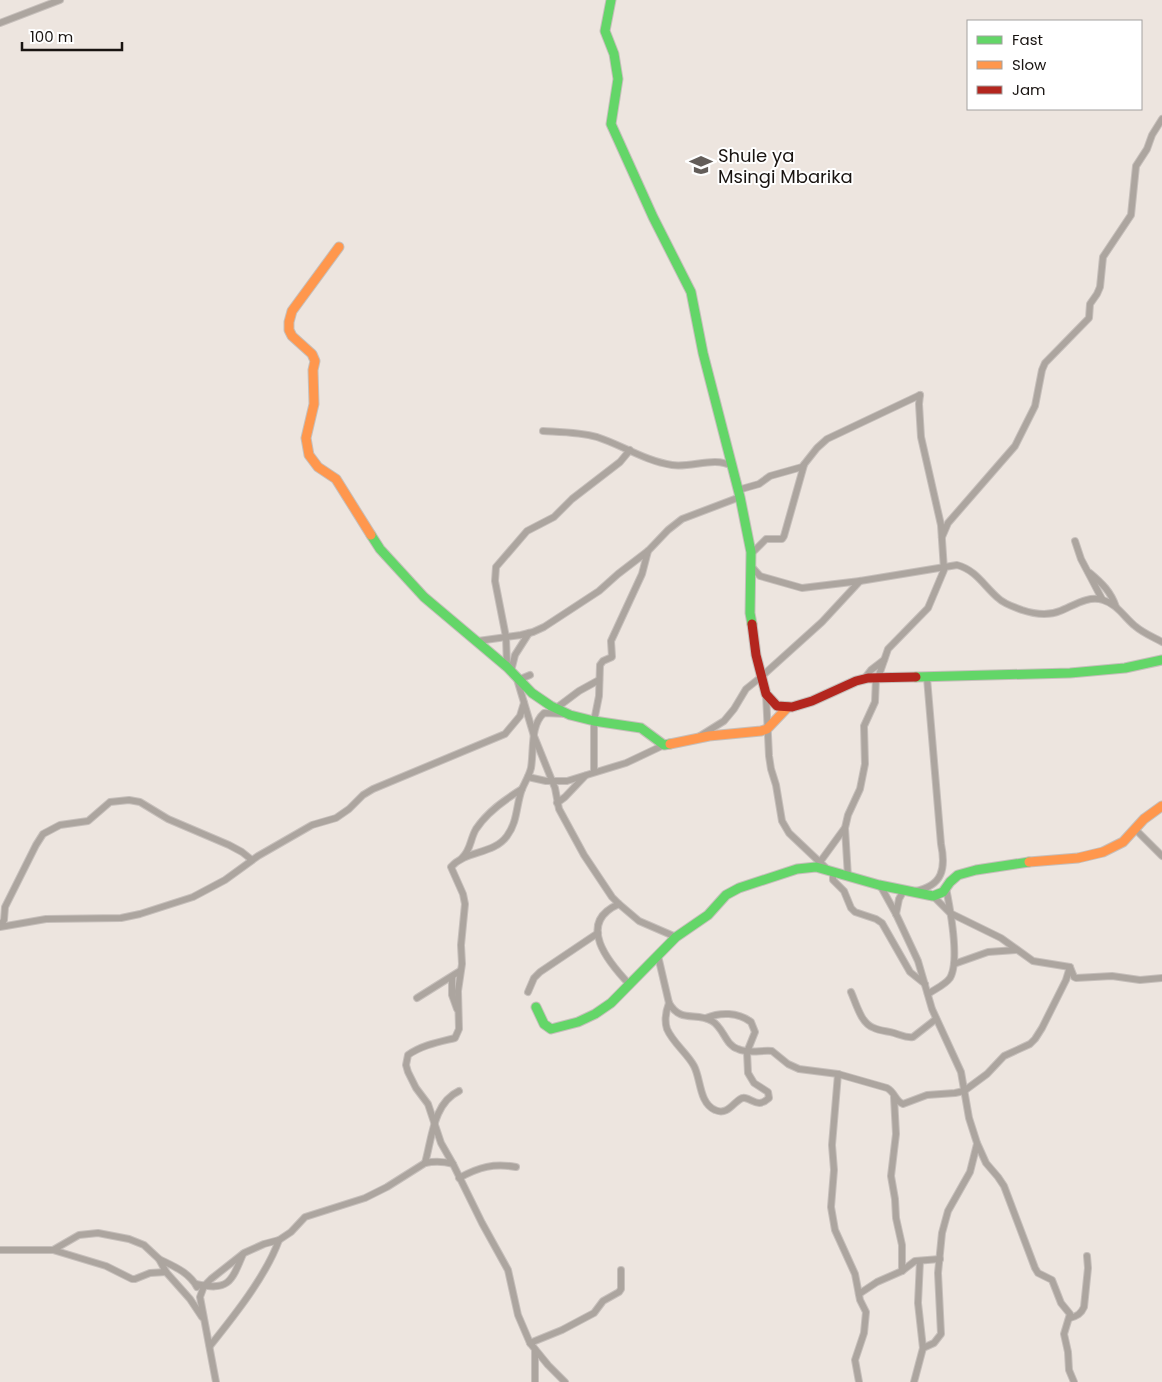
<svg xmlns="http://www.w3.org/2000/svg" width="1162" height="1382" font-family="Poppins,sans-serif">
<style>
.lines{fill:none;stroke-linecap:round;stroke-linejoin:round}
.street-casing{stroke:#c6bfbb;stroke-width:8}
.fast-casing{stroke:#c6bfbb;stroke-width:11}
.slow-casing{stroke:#c6bfbb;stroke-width:11}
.jam-casing{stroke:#c6bfbb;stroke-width:11}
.street{stroke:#aca59f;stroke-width:6}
.fast{stroke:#63d668;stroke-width:9}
.slow{stroke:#ff974d;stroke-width:9}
.jam{stroke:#b3261e;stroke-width:9}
.labels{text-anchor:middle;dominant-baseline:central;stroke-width:4;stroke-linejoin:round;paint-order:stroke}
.poi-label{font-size:18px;fill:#191411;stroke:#fff;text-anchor:start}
</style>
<rect width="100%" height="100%" fill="#ede5df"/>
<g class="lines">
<defs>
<g id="street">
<path d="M0 23 60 0"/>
<path d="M543 431C561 432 580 432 597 437 622 445 645 461 672 465 692 468 714 456 732 466"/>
<path d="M738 490 759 484 770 476 802 467 817 448 827 439 920 395"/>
<path d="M942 537 948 523 1015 446 1035 406 1042 370 1045 363 1089 318 1090 304 1097 294 1100 287 1103 257 1131 215 1136 166 1147 149 1152 135 1162 119"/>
<path d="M1075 541 1081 559 1102 599"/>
<path d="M751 554 766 539H782L784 536 804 465"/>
<path d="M751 566 760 576 802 588 860 581 957 565C976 570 984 586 998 598 1004 604 1014 607 1022 610 1034 614 1048 616 1060 611 1073 606 1088 595 1103 600 1117 604 1125 618 1135 626 1143 633 1153 637 1162 642"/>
<path d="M1090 573C1102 583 1111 592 1116 607"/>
<path d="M478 641 521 635 533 632 544 627 599 591 618 574 648 551 668 530 682 519 740 497"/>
<path d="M507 667 506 637 495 581 496 567 527 531 554 517 572 499 620 462 630 450"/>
<path d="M511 671 515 655 529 633"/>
<path d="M878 678 888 649 928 608 944 570 941 525 921 437 919 404 920 395"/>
<path d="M517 679 534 736 555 788 559 809 584 855 612 897 619 904 639 921 676 937"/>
<path d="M864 679 871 670 884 660"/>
<path d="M518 680 530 675"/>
<path d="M766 694 769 756 771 769 776 785 782 821 789 833 827 869"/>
<path d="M555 709 579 691 599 680"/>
<path d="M700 736 724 721 734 709 746 689 761 677 822 622 860 581"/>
<path d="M594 771V721L599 696 600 665 603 661 612 657 611 641 642 574 648 551"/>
<path d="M528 777 546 781H567L626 763 664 745"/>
<path d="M557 803 565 797 585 776"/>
<path d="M1136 830 1162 856"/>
<path d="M462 858C471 850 470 839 476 829 487 812 504 800 522 789"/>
<path d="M820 862 844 829"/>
<path d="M833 872V880L844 891 851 908 855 912 876 919 882 923 910 972 925 984"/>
<path d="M848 877 845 828 848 815 860 789 865 764 864 726 875 702 876 678"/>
<path d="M880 885 896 914 918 961 932 1009 961 1072 969 1118 977 1143 986 1163 998 1177 1004 1186 1035 1268 1038 1273 1052 1280 1061 1303 1070 1314 1064 1334 1068 1352 1069 1370 1074 1382"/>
<path d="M915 891C943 886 946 868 941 844L927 678"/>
<path d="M933 896 950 913 1001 938 1033 961 1070 967 1074 977 1076 978 1112 976 1140 980 1162 978"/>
<path d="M619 904C575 923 609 963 630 985"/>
<path d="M896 914 899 899 904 890"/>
<path d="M0 926 4 920 5 907 36 845 43 834 60 825 88 821 110 802 129 800 140 802 168 819 229 845 242 852 252 860"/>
<path d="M0 927 46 919 121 918 140 914 193 897 225 880 258 856 312 825 336 818 349 809 363 795 373 789 505 734 520 716 524 703"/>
<path d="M658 956 669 1003C681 1024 696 1011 712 1021 724 1028 725 1045 738 1049 749 1054 760 1050 772 1051L788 1064 799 1069 838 1074 887 1088C895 1092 895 1101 903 1104L927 1095 955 1093 964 1091 987 1074 1004 1056 1030 1044 1035 1039 1042 1028 1066 980 1070 967"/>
<path d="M954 964 988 952 1016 950"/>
<path d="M452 977V995L457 1009"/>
<path d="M528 992 534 978 540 972 598 933"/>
<path d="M851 992C856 1003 861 1024 874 1028 880 1031 887 1031 894 1033 901 1035 906 1038 913 1037L936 1019"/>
<path d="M928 994C935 989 945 985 950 978 960 961 950 908 946 888"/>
<path d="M417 998 460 971"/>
<path d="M669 1003C666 1011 664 1020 667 1029 673 1043 687 1053 694 1066 701 1079 699 1103 715 1110 730 1117 736 1096 745 1098 754 1100 758 1108 769 1098L768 1092 754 1083 748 1073 747 1052 755 1032 751 1022C738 1012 720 1012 706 1018"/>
<path d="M838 1074 832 1145 834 1170 831 1207 835 1230 855 1274 860 1300 866 1312 864 1333 855 1360 859 1382"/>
<path d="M894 1097 896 1134 891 1176 895 1199 896 1218 902 1245V1271"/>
<path d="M425 1163C432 1139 433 1103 459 1091"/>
<path d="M453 1164 441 1143 428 1104 416 1088 408 1072 406 1065 408 1055C422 1045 439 1042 455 1038L459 1029 458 991 462 964 461 945 465 904 463 894 451 867C466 850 493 855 507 836 518 821 516 805 522 789 525 782 529 776 531 768 534 751 530 725 544 713L567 714"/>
<path d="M459 1178C479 1167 494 1163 516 1167"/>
<path d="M0 1250H53L79 1235 98 1233 129 1239 144 1245 159 1259 166 1272 190 1299 202 1317"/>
<path d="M53 1250 106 1266 132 1279H135L150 1273 166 1272"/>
<path d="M159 1259C173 1266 189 1272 197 1287"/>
<path d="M920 1261 918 1303 923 1348"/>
<path d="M196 1284C228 1291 231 1283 243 1254"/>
<path d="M859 1294 877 1282 902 1271 915 1261 940 1259"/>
<path d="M1070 1318C1077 1316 1081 1314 1084 1307L1088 1268 1087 1256"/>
<path d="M530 1343 562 1330 594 1313 603 1301 619 1292 621 1289V1270"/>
<path d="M210 1346C234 1316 266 1276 279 1240"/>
<path d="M535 1350V1382"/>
<path d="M216 1382 200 1297 204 1286 211 1279 244 1253 264 1244 279 1240 291 1232 305 1217 365 1198 387 1187 425 1163C434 1161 443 1161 453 1164L482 1223 508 1270 518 1315 530 1343 548 1365 565 1382"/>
<path d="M914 1382 923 1348 934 1343 941 1334 938 1273 942 1233 948 1211 970 1172 977 1144"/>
</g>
<g id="fast">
<path d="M611 0 605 31 614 54 618 79 611 124 653 217 691 292 703 353 740 497 751 552 750 613 752 624"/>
<path d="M371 535 380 549 424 597 507 667 532 693 551 706 570 715 594 721 641 728 664 745 670 744"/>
<path d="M916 677 1070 673 1125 668 1162 660"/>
<path d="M536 1007 544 1024 551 1029 578 1022 595 1014 611 1003 676 937 708 915 726 895 739 888 797 869 816 867 879 885 933 896 943 892 950 882 958 875 976 870 1029 862"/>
</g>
<g id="slow">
<path d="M339 247 292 311 289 322V330L292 336 312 354 315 361 313 370 314 404 306 438 309 455 318 467 336 479 371 535"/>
<path d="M670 744 709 736 761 731 767 729 788 707"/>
<path d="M1029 862 1078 858 1103 852 1123 842 1144 819 1162 806"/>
</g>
<path id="jam" d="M752 624 756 655 766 694 777 706 792 707 812 701 856 681 868 678 916 677"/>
</defs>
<use href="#street" class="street-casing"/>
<use href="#fast" class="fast-casing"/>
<use href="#slow" class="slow-casing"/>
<use href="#jam" class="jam-casing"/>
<use href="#street" class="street"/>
<use href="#fast" class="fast"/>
<use href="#slow" class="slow"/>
<use href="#jam" class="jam"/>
</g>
<defs>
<symbol id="school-bare" viewBox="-9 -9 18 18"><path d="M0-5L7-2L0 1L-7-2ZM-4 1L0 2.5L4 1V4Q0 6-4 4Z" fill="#635d59" stroke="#fff" stroke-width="2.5" paint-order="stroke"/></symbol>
</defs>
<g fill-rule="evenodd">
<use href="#school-bare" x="685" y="149" width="32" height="32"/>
</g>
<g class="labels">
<g class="poi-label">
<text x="718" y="155">Shule ya<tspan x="718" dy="21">Msingi Mbarika</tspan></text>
</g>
</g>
<rect x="967" y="20" width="175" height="90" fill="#ffffff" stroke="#a3a1a0"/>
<rect x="977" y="36" width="25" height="8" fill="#63d668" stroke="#a3a1a0"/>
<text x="1012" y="45" font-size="15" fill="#191411">Fast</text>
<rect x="977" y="61" width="25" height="8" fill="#ff974d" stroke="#a3a1a0"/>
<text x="1012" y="70" font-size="15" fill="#191411">Slow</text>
<rect x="977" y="86" width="25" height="8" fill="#b3261e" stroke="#a3a1a0"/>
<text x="1012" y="95" font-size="15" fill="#191411">Jam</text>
<path d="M22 42v8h100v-8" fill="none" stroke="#191411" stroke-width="2.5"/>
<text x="30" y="42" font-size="15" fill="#191411" stroke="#ffffff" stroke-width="4" paint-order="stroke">100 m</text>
</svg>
